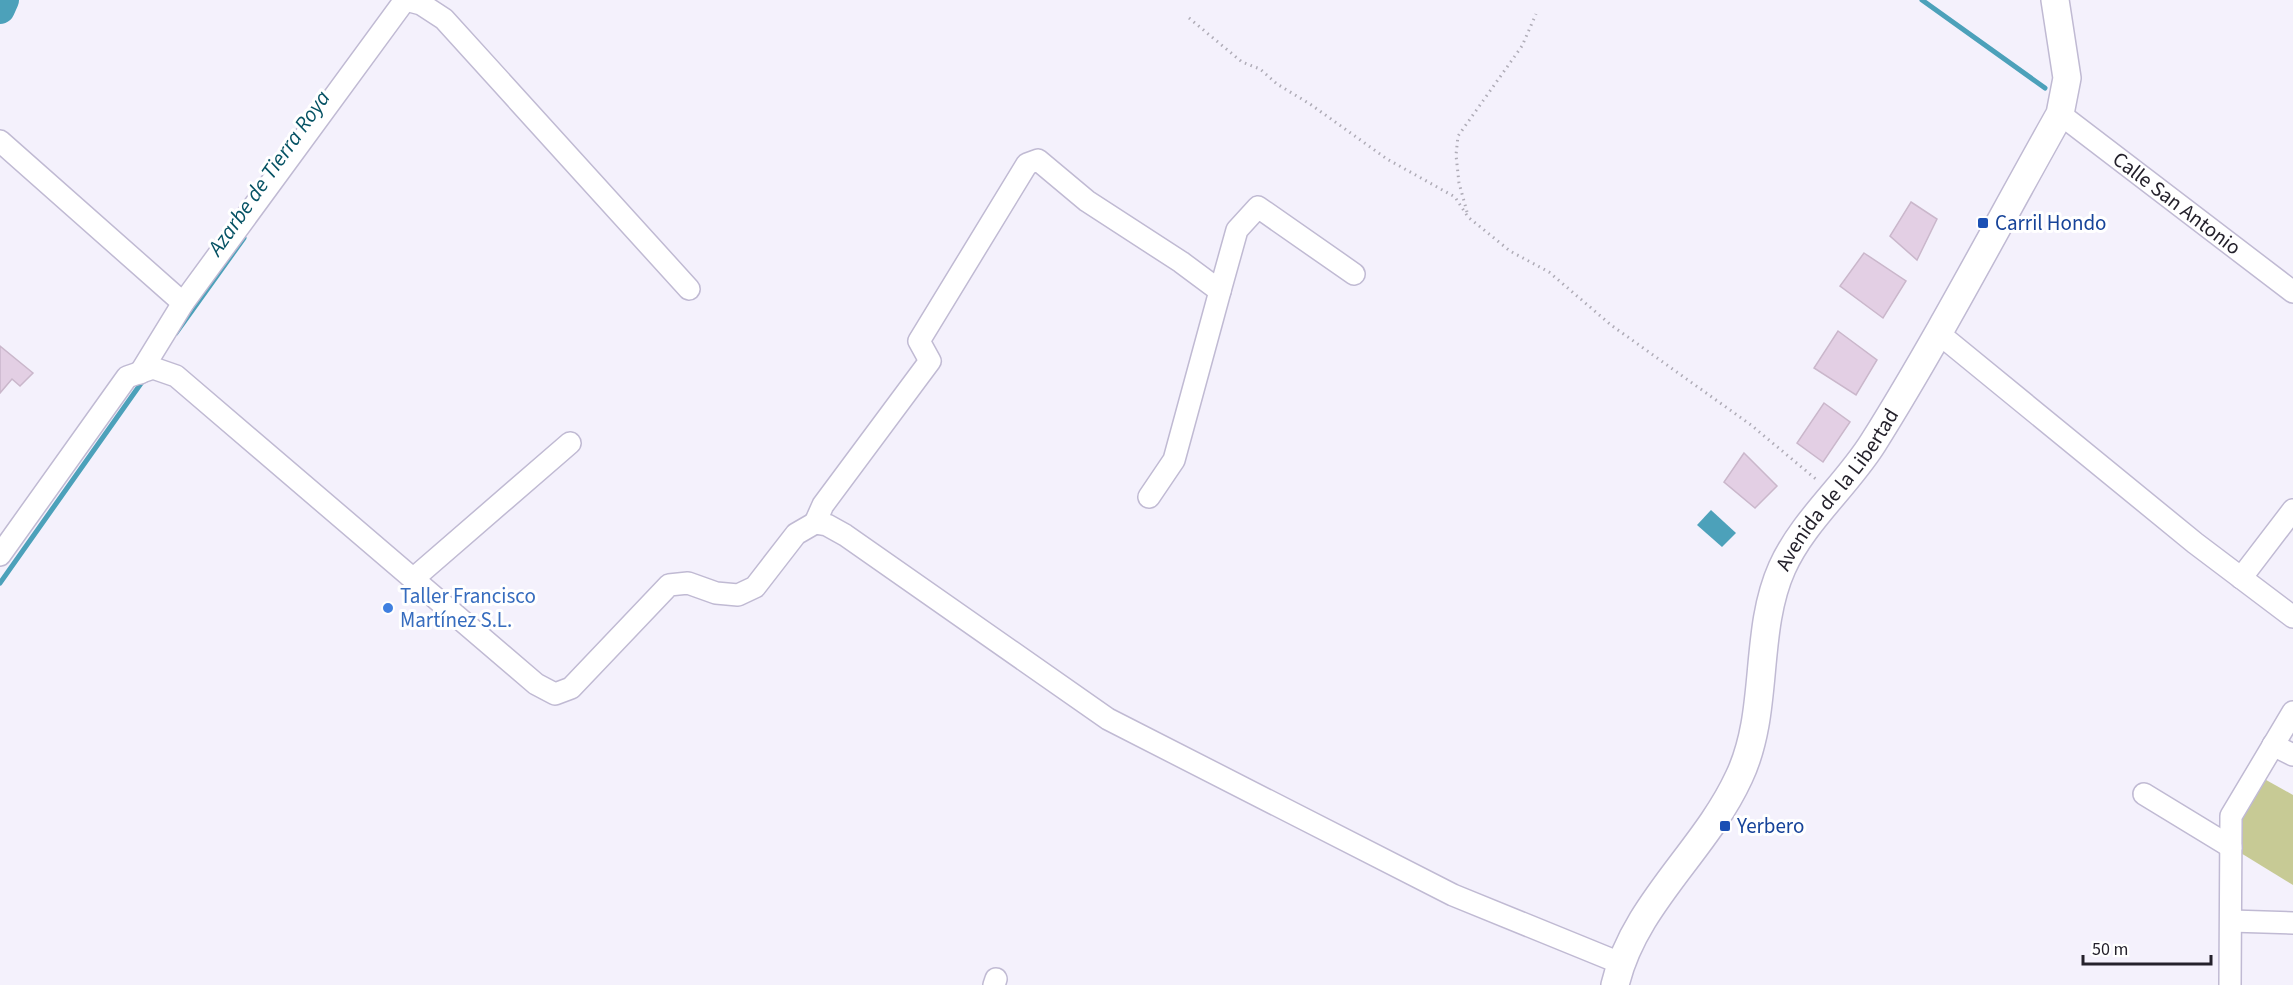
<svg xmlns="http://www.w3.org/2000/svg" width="2293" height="985" font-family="'Source Sans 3',sans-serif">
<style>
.green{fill:#c7ca95}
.water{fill:#4ca1ba}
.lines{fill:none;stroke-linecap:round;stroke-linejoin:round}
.stream{stroke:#4ca1ba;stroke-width:5}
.river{stroke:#4ca1ba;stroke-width:30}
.building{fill:#e3cfe4;stroke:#cab7cb;stroke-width:1.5}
.minor-casing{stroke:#c0bad3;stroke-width:24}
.major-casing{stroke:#c0bad3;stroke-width:30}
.path{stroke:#afacb7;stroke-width:3;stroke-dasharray:1.5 4.5;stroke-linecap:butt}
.minor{stroke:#fff;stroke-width:21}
.major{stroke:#fff;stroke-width:27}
.transit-dot{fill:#1a4fb4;stroke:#fff;stroke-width:2}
.shop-dot{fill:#3f7fe0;stroke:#fff;stroke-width:2}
.labels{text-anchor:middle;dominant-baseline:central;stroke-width:6;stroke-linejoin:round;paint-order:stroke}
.street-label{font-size:21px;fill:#24212b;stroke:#fff}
.transit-label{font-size:21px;fill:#164399;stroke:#fff;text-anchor:start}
.shop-label{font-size:21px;fill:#366cbe;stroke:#fff;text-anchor:start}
.water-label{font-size:22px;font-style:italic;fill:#055264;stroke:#fff}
</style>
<rect width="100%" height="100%" fill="#f4f1fc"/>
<path class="green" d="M2259 776 2293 795V885L2231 847V816Z"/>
<path class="water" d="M1711 510 1736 533 1722 547 1697 525Z"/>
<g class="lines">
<g class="stream">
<path d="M1922 0 2045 88"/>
<path d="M176 333 244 238"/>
<path d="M0 583 142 382"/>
</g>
<path class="river" d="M0 9 4 0"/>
</g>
<g class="building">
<path d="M1911 202 1937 219 1917 260 1890 236Z"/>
<path d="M1864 253 1906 281 1883 318 1840 286Z"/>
<path d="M1838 331 1877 360 1856 395 1814 368Z"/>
<path d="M0 346 33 373 20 386 12 379 0 393Z"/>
<path d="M1824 403 1850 422 1823 462 1797 443Z"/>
<path d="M1744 453 1777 486 1755 508 1724 482Z"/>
</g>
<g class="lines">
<defs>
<g id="minor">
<path d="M406 0 421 4 444 19 689 289"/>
<path id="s1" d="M2060 114 2293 292"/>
<path d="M0 141 183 303"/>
<path d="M1220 291 1237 230 1258 207 1354 274"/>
<path d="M1937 332 2195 543 2293 617"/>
<path d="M140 373 183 303 405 0"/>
<path d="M815 523 823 505 930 361 919 341 1027 164 1038 160 1087 201 1181 262 1220 291 1174 460 1149 497"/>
<path d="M0 555 127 377 153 368 176 376 536 684 555 694 571 688 669 585 688 583 716 593 738 595 755 587 796 534 815 523 827 525 845 535 1108 719 1453 895 1620 963"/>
<path d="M2241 578 2293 510"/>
<path d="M413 579 570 443"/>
<path d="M2273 745 2293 755"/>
<path d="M2144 794 2231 847"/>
<path d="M2231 921 2293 923"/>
<path d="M994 985 996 979"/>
<path d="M2230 985 2231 816 2293 712"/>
</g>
<g id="major">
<path id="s2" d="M1615 985C1634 904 1705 851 1739 777 1770 712 1753 633 1782 568 1803 521 1846 486 1873 443 1940 336 1998 224 2060 114L2067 78 2055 0"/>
</g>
</defs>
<use href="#minor" class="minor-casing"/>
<use href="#major" class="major-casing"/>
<g class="path">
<path d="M1189 18 1242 62 1260 69 1277 84 1310 104 1387 159 1455 197 1468 217 1510 251 1549 272 1611 325 1751 425 1817 480"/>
<path d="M1467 212 1459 183 1456 155 1458 136 1522 46 1536 14"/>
</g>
<use href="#minor" class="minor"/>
<use href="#major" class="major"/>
</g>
<g class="transit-dot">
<rect x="1977" y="217" width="12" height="12" rx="3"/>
<rect x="1719" y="820" width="12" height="12" rx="3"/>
</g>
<circle class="shop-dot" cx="388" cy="608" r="6"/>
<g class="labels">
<g class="street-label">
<text stroke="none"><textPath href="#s1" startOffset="147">Calle San Antonio</textPath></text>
<text stroke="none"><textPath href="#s2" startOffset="554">Avenida de la Libertad</textPath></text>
</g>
<g class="transit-label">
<text x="1995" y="223">Carril Hondo</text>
<text x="1737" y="826">Yerbero</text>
</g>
<g class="shop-label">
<text x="400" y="596">Taller Francisco<tspan x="400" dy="24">Martínez S.L.</tspan></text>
</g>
<g class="water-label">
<text transform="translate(269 173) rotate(-55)">Azarbe de Tierra Roya</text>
</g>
</g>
<path d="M2083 955v9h128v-9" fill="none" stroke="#24212b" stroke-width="3"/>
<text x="2092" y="955" font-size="18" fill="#24212b" stroke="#ffffff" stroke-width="4.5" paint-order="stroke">50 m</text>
</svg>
